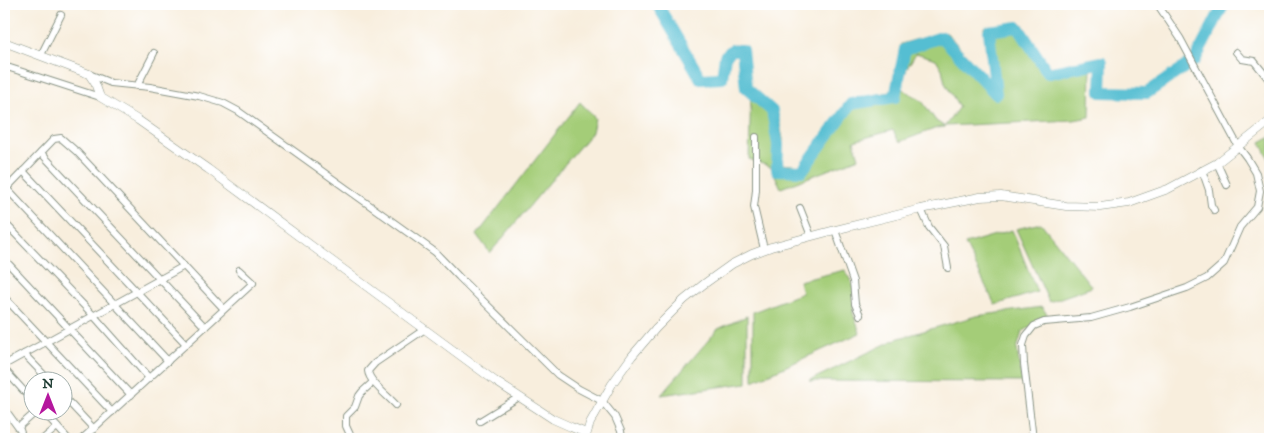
<svg xmlns="http://www.w3.org/2000/svg" width="1274" height="443" font-family="'IM FELL DW Pica',serif">
<style>
.green{fill:#a4cd78;stroke:#628556}
.lines{fill:none;stroke-linecap:round;stroke-linejoin:round}
.river{stroke:#55bed2;stroke-width:12}
.minor-casing{stroke:#8c9688;stroke-width:8}
.tertiary-casing{stroke:#8c9688;stroke-width:9}
.minor{stroke:#fff;stroke-width:6}
.tertiary{stroke:#fff;stroke-width:8}
</style>
<rect width="100%" height="100%" fill="#fff"/>
<filter id="ink" filterUnits="userSpaceOnUse"><feTurbulence type="fractalNoise" baseFrequency=".02" numOctaves="2"/><feDisplacementMap in="SourceGraphic" scale="10" xChannelSelector="R" yChannelSelector="G"/><feConvolveMatrix kernelMatrix="1 2 1 2 8 2 1 2 1" color-interpolation-filters="sRGB"/></filter>
<filter id="wash" filterUnits="userSpaceOnUse"><feTurbulence type="fractalNoise" baseFrequency=".0096" numOctaves="4" result="noise"/><feDisplacementMap in="SourceGraphic" scale="20" xChannelSelector="R" yChannelSelector="G"/><feGaussianBlur stdDeviation="1.12" result="paint"/><feColorMatrix in="noise" values="0 0 0 0 0 0 0 0 0 0 0 0 0 0 0 0 0 1.4 0 .05"/><feComposite in="paint" operator="in"/></filter>
<g filter="url(#wash)">
<rect width="100%" height="100%" fill="#f8eedd"/>
<g class="green">
<path d="M1022 23 1050 70 1091 60 1090 117 1074 120 945 126 959 107 945 83 942 69 936 59 916 53 907 68 901 88 922 101 936 121 945 127 937 128 899 142 893 130 854 141 859 158 781 188 771 167 749 159 751 87 777 110 783 139 781 164 801 166 850 100 891 92 901 44 932 35 947 33 991 83 984 27Z"/>
<path d="M580 102 595 118 592 132 490 253 477 235Z"/>
<path d="M1270 137V161L1261 142Z"/>
<path d="M1041 223 1092 287 1049 302 1016 229Z"/>
<path d="M1012 230 1037 292 995 305 965 244Z"/>
<path d="M845 270 854 287 853 313 860 333 753 381V312L802 293 799 281Z"/>
<path d="M1042 307 1048 316 1022 332 1017 349 1022 382 809 381 896 339 976 316Z"/>
<path d="M747 316V383L661 395 718 329Z"/>
</g>
<g class="lines">
<path class="river" d="M657 4 701 79 722 78 725 56 732 50H742L746 88 772 111 778 145 777 170 802 171 851 104 895 97 905 49 942 37 996 94 989 31 1018 27 1048 73 1102 62 1101 92 1147 93 1195 60 1224 4"/>
</g>
</g>
<g filter="url(#ink)">
<g class="lines">
<defs>
<g id="minor">
<path d="M1236 52 1242 59 1254 61 1270 81"/>
<path d="M41 55 61 15"/>
<path d="M4 66 100 97"/>
<path d="M89 74 111 83 150 87 199 96 223 103 238 111 435 252 459 277 558 375 579 389 602 401 615 417 621 431 622 439"/>
<path d="M137 86 154 53"/>
<path d="M756 137V190L754 207 764 249"/>
<path d="M41 153 205 327"/>
<path d="M1217 163 1227 185"/>
<path d="M1202 170 1209 190 1211 205 1214 210"/>
<path d="M23 171 186 344"/>
<path d="M6 188 168 361"/>
<path d="M4 191 54 139 61 138 77 152 224 309"/>
<path d="M800 208 811 236"/>
<path d="M921 209 929 227 944 246 948 268"/>
<path d="M4 222 94 316 149 378"/>
<path d="M835 230 853 281 855 304 860 315"/>
<path d="M4 259 131 395"/>
<path d="M4 297 112 412"/>
<path d="M24 354 49 380"/>
<path d="M4 365 184 266"/>
<path d="M4 369 32 400"/>
<path d="M62 395 94 429"/>
<path d="M396 405C388 396 369 382 368 371L375 363 425 329"/>
<path d="M4 408 20 430 21 433 20 439"/>
<path d="M42 410 68 439"/>
<path d="M480 421 519 397"/>
<path d="M19 427 38 410"/>
<path d="M43 439 57 427"/>
<path d="M82 439 253 283 239 270"/>
<path d="M352 439 346 426V416L355 407 359 396 362 392 373 382"/>
<path d="M1033 439 1024 364 1023 345 1026 336 1034 326 1044 322 1091 318 1130 307 1187 288 1207 278 1224 263 1240 227 1257 207 1260 191 1256 173 1247 158 1238 146 1180 38 1160 8 1156 4"/>
</g>
<g id="tertiary">
<path d="M4 42 89 74 95 83 100 97 138 120 208 169 328 258 495 381 553 419 571 427 586 433"/>
<path d="M585 439 590 423 612 384 632 356 656 328 684 300 704 284 732 264 752 254 771 247 835 230 921 209 980 197 1001 196 1066 206 1100 207 1129 203 1168 189 1217 163 1270 121"/>
</g>
</defs>
<use href="#minor" class="minor-casing"/>
<use href="#tertiary" class="tertiary-casing"/>
<use href="#minor" class="minor"/>
<use href="#tertiary" class="tertiary"/>
</g>
</g>
<rect width="1274" height="443" fill="none" stroke="#fff" stroke-width="20"/>
<g transform="translate(48 396)"><circle r="24" fill="#ffffff" stroke="#a5b1ae"/>
<path d="M0-4L9 19L0 12L-9 19Z" fill="#b5179e"/>
<text y="-8" font-size="14" font-weight="bold" text-anchor="middle" fill="#1f3d34">N</text>
</g>
</svg>
